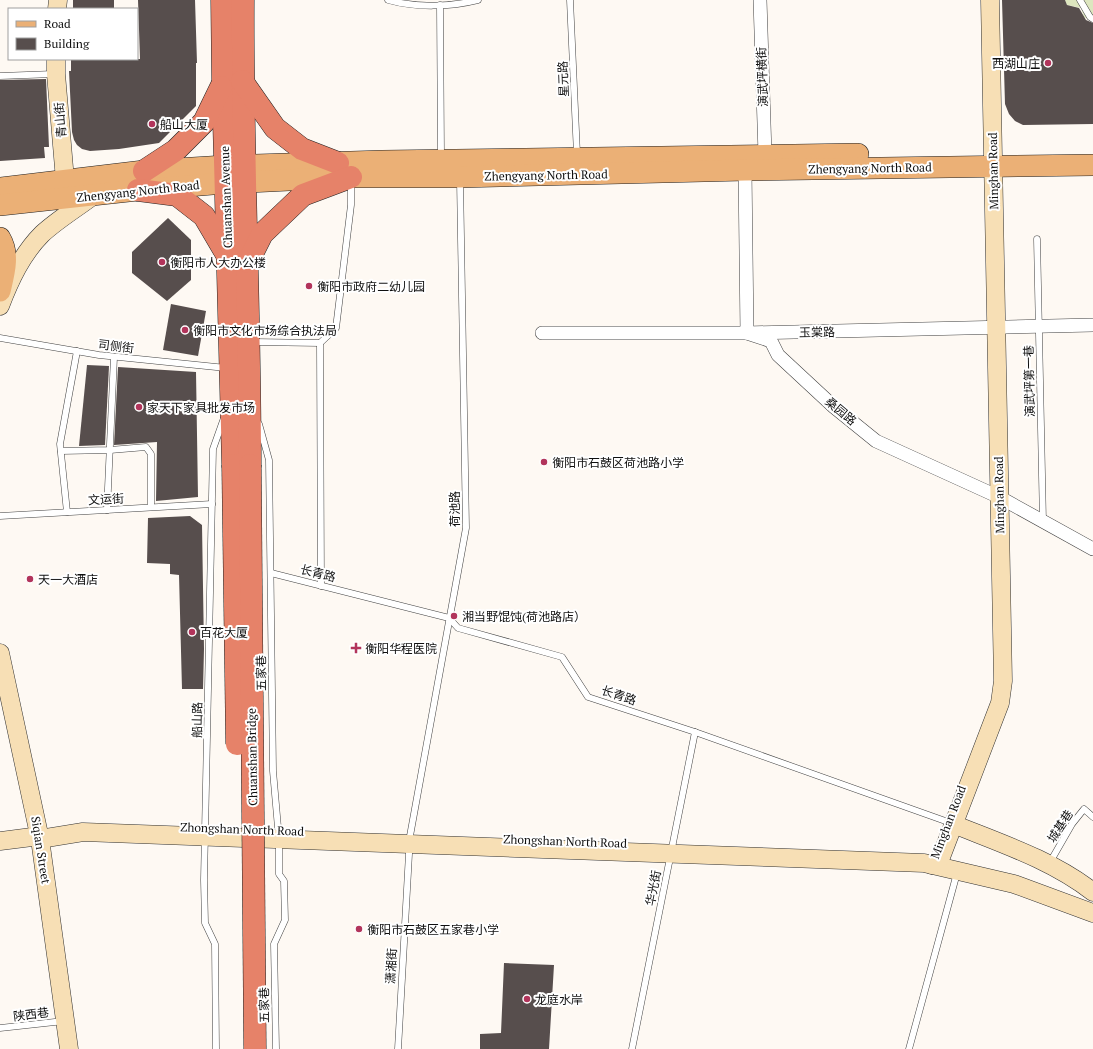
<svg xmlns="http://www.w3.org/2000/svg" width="1093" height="1049" font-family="'PT Serif','Noto Sans SC',serif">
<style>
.green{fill:#dde6bf}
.building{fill:#574e4d}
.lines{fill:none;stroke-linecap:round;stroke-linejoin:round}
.lane-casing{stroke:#424242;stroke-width:7}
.street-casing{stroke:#424242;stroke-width:14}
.secondary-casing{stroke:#313131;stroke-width:19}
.primary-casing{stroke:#202020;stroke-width:22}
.highway-casing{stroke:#202020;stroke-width:23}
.lane{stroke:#fff;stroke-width:6}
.street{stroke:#fff;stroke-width:13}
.secondary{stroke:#f7dfb5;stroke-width:18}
.primary{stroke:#ebb076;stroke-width:21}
.highway{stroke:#e68269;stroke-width:22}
.highway-bridge-casing{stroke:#202020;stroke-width:23;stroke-linecap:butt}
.highway-bridge{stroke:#e68269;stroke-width:22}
.poi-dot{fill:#b2345b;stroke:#fff;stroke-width:1.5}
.labels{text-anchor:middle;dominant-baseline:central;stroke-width:4;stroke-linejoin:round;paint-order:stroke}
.poi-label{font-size:12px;fill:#0f0f0f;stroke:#fff;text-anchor:start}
.street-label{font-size:12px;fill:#0f0f0f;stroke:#fff}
</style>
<rect width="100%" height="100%" fill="#fef9f3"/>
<path class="green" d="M1065 0H1093V22L1084 17 1081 8 1067 5Z"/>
<g class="building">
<rect x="73" y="0" width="41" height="9"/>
<path d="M138 0H195L197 63H196V106L159 143 119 149 90 151 82 149 77 145 74 140 72 132 69 71H71V59H140Z"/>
<path d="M1002 0H1065L1067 5 1079 8 1086 20 1093 23V124L1023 125 1015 121 1009 114 1005 104Z"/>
<path d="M46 79 49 147H44L45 158 0 161V80Z"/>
<path d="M168 218 191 240V280L167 301 132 273V252Z"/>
<path d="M171 304 206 311 198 356 163 350Z"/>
<path d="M87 365 109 366 105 445 79 446Z"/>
<path d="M118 367 196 372 198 497 156 501 157 442 114 445Z"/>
<path d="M190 516 202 525 204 649 203 689H182L179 575 170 574V564L147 563 148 518Z"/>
<path d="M504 963 554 965 549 1049H480V1034L501 1033Z"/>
</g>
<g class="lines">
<defs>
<g id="lane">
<path d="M388 0C416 8 450 7 478 0"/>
<path d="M570 0 577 154"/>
<path d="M1080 0 1090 17 1093 19"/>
<path d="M440 5 441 156"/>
<path d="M0 76 54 74"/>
<path d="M1037 239 1043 522"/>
<path d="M0 338 99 355 226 368"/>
<path d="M252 342 320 343"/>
<path d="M259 424 269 460 273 771 279 839V874L284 881 285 920 274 944 276 1049"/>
<path d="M61 451 110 450 146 447 151 454V507"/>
<path d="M107 510 114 357"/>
<path d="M67 512 60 444 77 351"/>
<path d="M0 516 212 504"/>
<path d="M271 573 449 618 458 628 562 657 588 697 695 732 951 823"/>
<path d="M321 586 320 343 336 328 351 205V180"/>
<path d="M1049 864 1072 824 1084 809 1093 817"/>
<path d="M0 1028 64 1021"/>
<path d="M216 1049 215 944 205 923 204 880 213 449 224 418"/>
<path d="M398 1049 410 836 466 528 460 180"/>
<path d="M632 1049 695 732"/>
<path d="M909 1049 957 873"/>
</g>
<g id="street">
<path d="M760 0 765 154"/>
<path d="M745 170 747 333 771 341 778 355 834 407 876 441 999 497 1093 549"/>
<path d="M542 333H747L1093 325"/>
</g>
<g id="secondary">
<path d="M57 9 58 0"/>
<path d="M56 59V74L65 180"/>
<path d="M0 306C10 280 22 254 42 234 57 220 77 208 94 195"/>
<path d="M0 653 40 839 69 1049"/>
<path d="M953 824C1000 843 1052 860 1093 892"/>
<path d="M0 841 32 837 40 839 83 832 924 863 1014 884 1093 913"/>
<path d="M932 865 941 857 1000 703 1003 681 990 0"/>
</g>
<g id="primary">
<path d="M0 188 144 171 225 166 383 161 858 154"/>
<path d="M0 205 138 190 225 183 351 177H460L745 170 1093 165"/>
<path d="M0 238C10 255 4 274 0 291"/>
</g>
<g id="highway">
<path d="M222 0 223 84 233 465"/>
<path d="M243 0C242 155 250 310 250 465"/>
<path d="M242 81 275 128 302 149 338 163"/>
<path d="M144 171 176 150 204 122 221 87"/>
<path d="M138 190 177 195 204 216 227 255"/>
<path d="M248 262 262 234 303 195 351 177"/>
</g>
</defs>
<use href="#lane" class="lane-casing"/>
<use href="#street" class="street-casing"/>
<use href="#secondary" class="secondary-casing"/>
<use href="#primary" class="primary-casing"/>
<use href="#highway" class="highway-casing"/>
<use href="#lane" class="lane"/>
<use href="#street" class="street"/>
<use href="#secondary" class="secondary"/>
<use href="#primary" class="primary"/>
<use href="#highway" class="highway"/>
<defs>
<g id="highway-bridge">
<path d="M233 465 237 744"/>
<path d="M250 465 255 1049"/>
</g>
</defs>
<use href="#highway-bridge" class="highway-bridge-casing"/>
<use href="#highway-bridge" class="highway-bridge"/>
</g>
<g class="poi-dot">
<circle cx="1048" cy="63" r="4"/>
<circle cx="152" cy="124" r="4"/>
<circle cx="162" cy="262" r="4"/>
<circle cx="309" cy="286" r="4"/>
<circle cx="185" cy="330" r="4"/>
<circle cx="139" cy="407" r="4"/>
<circle cx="544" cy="462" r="4"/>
<circle cx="30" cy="579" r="4"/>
<circle cx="454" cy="616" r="4"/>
<circle cx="192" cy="632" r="4"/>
<path d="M354 642h4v4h4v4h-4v4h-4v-4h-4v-4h4z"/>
<circle cx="359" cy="929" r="4"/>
<circle cx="527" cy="999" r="4"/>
</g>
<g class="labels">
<g class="poi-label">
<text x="1040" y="63" text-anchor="end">西湖山庄</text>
<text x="160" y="124">船山大厦</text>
<text x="170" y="262">衡阳市人大办公楼</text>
<text x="317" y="286">衡阳市政府二幼儿园</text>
<text x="193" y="330">衡阳市文化市场综合执法局</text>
<text x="147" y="407">家天下家具批发市场</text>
<text x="552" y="462">衡阳市石鼓区荷池路小学</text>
<text x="38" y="579">天一大酒店</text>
<text x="462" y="616">湘当野馄饨(荷池路店）</text>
<text x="200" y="632">百花大厦</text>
<text x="365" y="648">衡阳华程医院</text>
<text x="367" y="929">衡阳市石鼓区五家巷小学</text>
<text x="535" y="999">龙庭水岸</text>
</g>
<g class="street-label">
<text transform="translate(762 77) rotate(-92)">演武坪横街</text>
<text transform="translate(563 79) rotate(-92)">星元路</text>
<text transform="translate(60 120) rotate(-95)">青山街</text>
<text transform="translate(870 168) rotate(-1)">Zhengyang North Road</text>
<text transform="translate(993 171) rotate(-91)">Minghan Road</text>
<text transform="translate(546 175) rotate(-1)">Zhengyang North Road</text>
<text transform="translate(138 191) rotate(-6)">Zhengyang North Road</text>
<text transform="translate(226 197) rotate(-92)">Chuanshan Avenue</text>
<text transform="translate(817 332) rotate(-1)">玉棠路</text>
<text transform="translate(116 346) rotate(7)">司侧街</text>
<text transform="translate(1029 381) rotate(-91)">演武坪第一巷</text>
<text transform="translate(841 411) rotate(40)">桑园路</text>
<text transform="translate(999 495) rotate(-91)">Minghan Road</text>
<text transform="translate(106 499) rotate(-3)">文运街</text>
<text transform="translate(454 509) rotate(-90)">荷池路</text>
<text transform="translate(318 573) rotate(14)">长青路</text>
<text transform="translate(261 673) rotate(-91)">五家巷</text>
<text transform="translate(619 695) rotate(18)">长青路</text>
<text transform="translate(197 720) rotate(-89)">船山路</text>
<text transform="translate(252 757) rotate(-91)">Chuanshan Bridge</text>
<text transform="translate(948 822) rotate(-69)">Minghan Road</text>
<text transform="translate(1060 826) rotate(-57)">城基巷</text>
<text transform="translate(242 829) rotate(2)">Zhongshan North Road</text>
<text transform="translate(565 841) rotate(2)">Zhongshan North Road</text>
<text transform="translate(41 850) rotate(81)">Siqian Street</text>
<text transform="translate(653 888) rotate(-79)">华光街</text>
<text transform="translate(391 966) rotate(-87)">潇湘街</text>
<text transform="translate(264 1005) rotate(-91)">五家巷</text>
<text transform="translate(31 1014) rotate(-7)">陕西巷</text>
</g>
</g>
<rect x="8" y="8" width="130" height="52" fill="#ffffff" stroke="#9f9f9f"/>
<rect x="16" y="21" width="20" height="6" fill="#ebb076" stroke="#9f9f9f"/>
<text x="44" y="28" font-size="12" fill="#0f0f0f">Road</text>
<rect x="16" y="38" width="20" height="12" fill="#574e4d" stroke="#9f9f9f"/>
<text x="44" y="48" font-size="12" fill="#0f0f0f">Building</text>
</svg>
